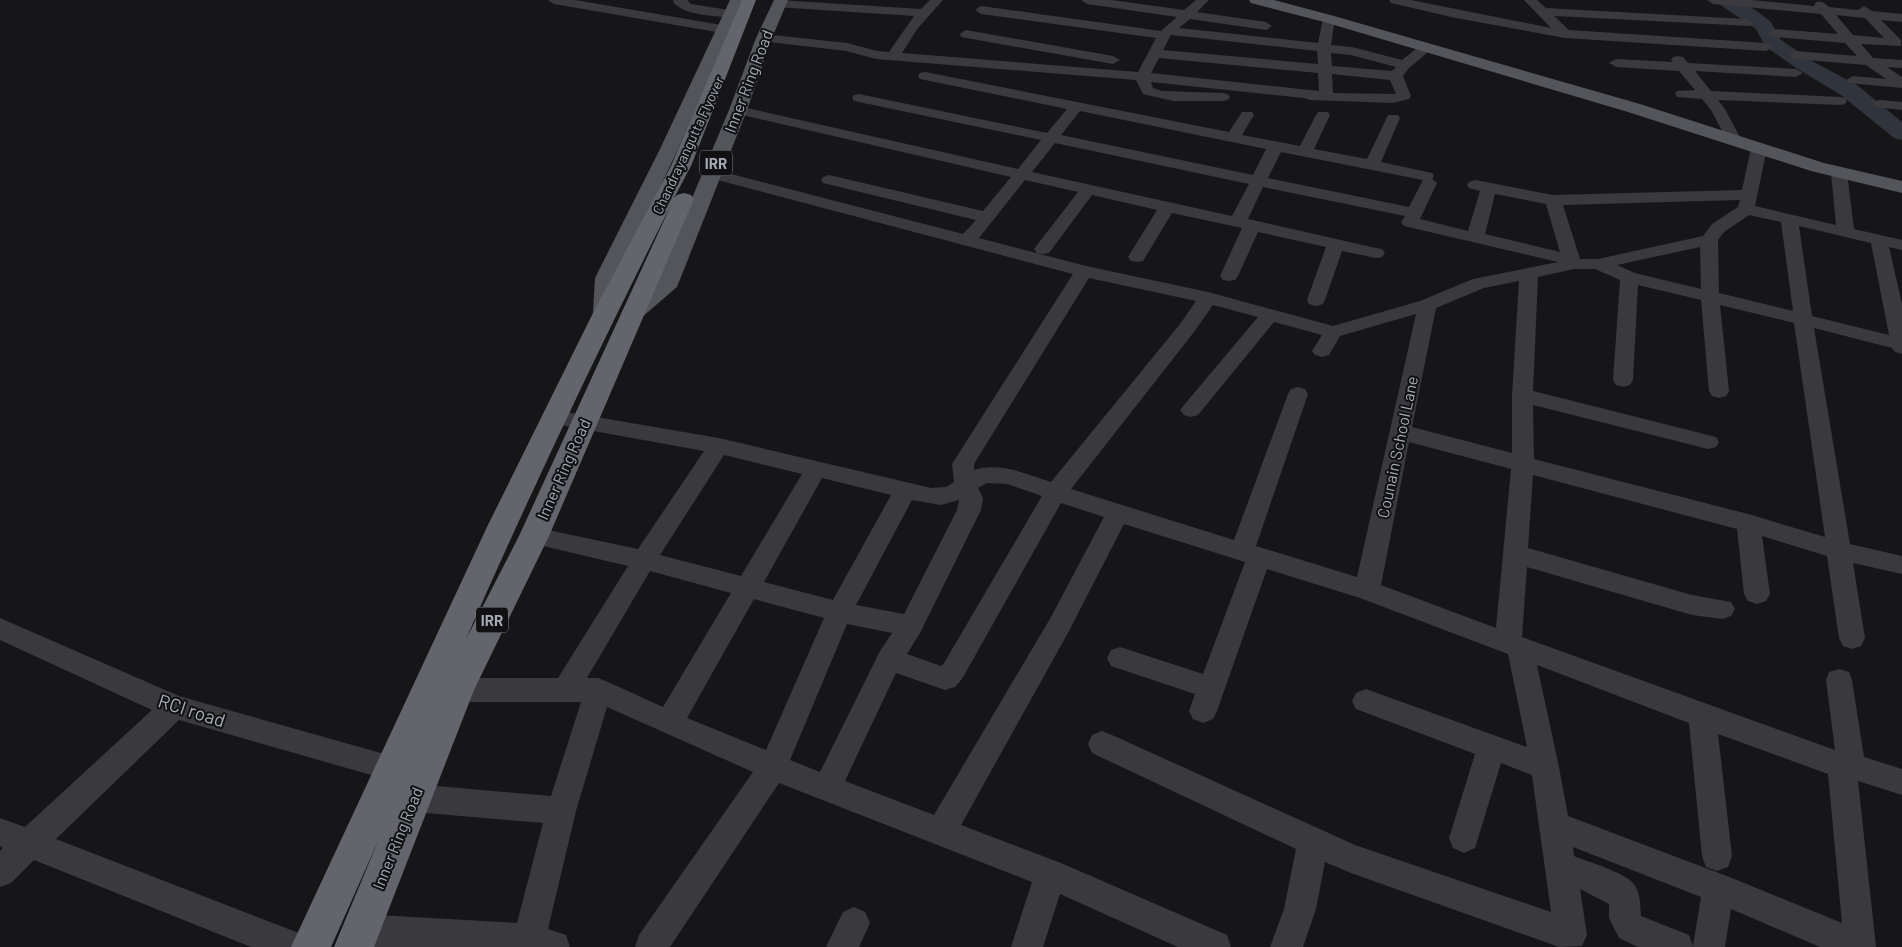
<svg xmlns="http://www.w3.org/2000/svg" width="1902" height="947" font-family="Barlow,sans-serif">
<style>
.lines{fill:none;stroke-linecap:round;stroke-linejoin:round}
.river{fill:#2f343d;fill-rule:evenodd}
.minor{fill:#3a393e;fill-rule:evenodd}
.major{fill:#54545b;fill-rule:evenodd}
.highway{fill:#64646d;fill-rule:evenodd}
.labels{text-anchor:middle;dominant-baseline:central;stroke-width:4;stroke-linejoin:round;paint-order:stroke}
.far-street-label{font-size:14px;fill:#a9aab7;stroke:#111113}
.shield{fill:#111113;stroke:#7b7c86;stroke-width:1}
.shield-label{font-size:15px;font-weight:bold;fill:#a9aab7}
.street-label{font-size:16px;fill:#a9aab7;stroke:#111113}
.near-street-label{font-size:19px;fill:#a9aab7;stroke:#111113}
</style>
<rect width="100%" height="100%" fill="#161618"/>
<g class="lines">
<path class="river" d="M1716 0H1738L1757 11 1771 22 1780 39 1810 60 1857 85 1902 122V140L1894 138 1841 95 1796 68 1765 46 1756 29 1719 4Z"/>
<g class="minor">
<path d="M548 0H575L722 25 728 29 722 33 554 4Z"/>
<path d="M674 0H687L691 4 729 10 735 14 729 18C712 15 685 16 673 2Z"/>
<path d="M779 0 921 9 930 0H943L918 28 902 53 1138 72 1156 38 981 14 975 10 981 6 1161 31 1177 17 1087 4 1081 0H1112L1184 10 1196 0H1209L1197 12 1266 22 1272 26 1266 30 1190 19 1179 28 1318 43 1323 19 1329 15 1335 19 1331 45 1352 47 1402 60 1421 45H1431L1433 48 1409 68 1403 76 1411 96 1409 99 1393 103 1310 100 1304 98 1151 82 1153 88 1162 91 1223 93 1228 94 1230 97 1228 100 1223 101H1173L1143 94 1136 80 876 59 846 51 759 41 757 38 759 35 764 34 847 43 877 51 889 52 914 16 775 7 773 4 775 1ZM1171 35 1317 51 1318 64 1163 50ZM1331 53 1351 55 1396 67 1392 71 1332 66ZM1159 58 1318 73 1319 91 1151 73ZM1332 74 1390 80 1396 94 1333 93Z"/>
<path d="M1389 0H1411L1551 28 1524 0H1537L1546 8 1746 19 1752 23 1751 26 1554 16 1569 30 1766 43 1773 47 1766 51 1565 38 1456 18 1391 3Z"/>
<path d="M1707 0H1752L1814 6 1816 2C1822 1 1824 2 1829 7L1858 10 1864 6 1872 11 1902 14V22L1881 20 1901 40V46L1861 44 1873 58 1902 60V68L1887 67 1902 77V88L1848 83 1846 80 1853 76 1886 79 1866 65 1795 59 1788 55 1795 51 1857 56 1845 43 1774 37 1768 33 1774 29 1838 34 1821 14 1713 4ZM1836 15 1865 18 1884 38 1853 35Z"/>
<path d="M966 30 1113 56 1120 60 1113 64 961 37 960 34Z"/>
<path d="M1678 56 1683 57 1688 63 1796 69 1803 73 1796 77 1695 71 1711 91 1840 97 1845 98 1847 101 1845 104 1840 105 1718 100 1725 109 1741 139 1738 142H1728L1711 110 1702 99 1677 97 1675 94 1677 91 1695 90 1679 71 1616 67 1609 63 1616 59 1673 62 1671 60 1673 57Z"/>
<path d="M925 72 1229 132 1242 112H1252L1254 115 1242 135 1300 146 1316 115 1318 112H1328L1330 115 1314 149 1367 159 1388 115H1398L1400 118 1381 162 1432 173 1434 176 1432 179 1437 183 1420 219 1468 231 1480 191 1469 188 1467 185 1469 182 1475 180 1553 195 1742 190 1751 148 1754 145H1764L1767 148 1755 206 1836 225 1831 173 1833 170H1845L1847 173 1854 229 1902 240V250L1889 247 1902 304V354L1895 352 1892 348 1814 328 1850 544 1902 556V574L1853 563 1865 638 1861 646 1852 649 1843 646 1839 638 1827 556 1762 536 1770 594 1766 601 1757 604 1748 601 1744 594 1737 529 1533 475 1528 548 1692 595 1731 602 1735 609 1731 616 1722 619 1692 615 1527 567 1522 637 1835 750 1826 680 1829 672 1839 669 1849 672 1852 680 1864 757 1902 769V795L1858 781 1876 947H1820L1731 909 1725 947H1638L1619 938 1609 918V904L1580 889 1587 935 1582 946 1559 947 1351 873 1325 862 1316 909 1303 947H1270L1284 909 1296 849 1092 753 1088 744 1092 735 1102 731 1112 735 1355 845 1551 912 1532 775 1501 763 1475 848 1464 853 1453 848 1449 838 1475 754 1356 709 1352 701 1356 693 1366 689 1527 747 1508 654 1360 598 1267 569 1217 711 1213 719 1203 723 1193 719 1189 711 1195 694 1111 666 1107 658 1111 650 1120 647 1203 674 1245 562 1124 524 1069 631 961 825 1061 863 1227 935 1231 947H1178L1060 894 1043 947H1011L1032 882 779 783 670 947H635L639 935 753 772 607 707 576 811 548 929 566 935 570 947H373L360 946 349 941 344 930 349 919 360 914 517 923 543 823 414 812 404 808 399 798 404 788 414 784 551 796 581 702H457L447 698 443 690 447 682 457 678H558L628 566 526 542 522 536 526 530 534 527 638 549 704 451 555 424 547 422 544 417 547 412 555 410 719 438 931 488 946 487 954 482 952 464 1073 274 706 177 704 174 706 171 712 169 963 234 976 220 823 183 821 180 823 177 829 175 983 211 1011 177 738 114 733 113 731 110 733 107 738 106 1018 169 1041 140 859 102 854 101 852 98 854 95 859 94 1047 133 1067 109 920 79 918 76 920 73ZM1080 111 1266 149 1253 175 1061 135ZM1055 143 1249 184 1232 216 1032 172ZM1281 152 1423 180 1409 207 1268 178ZM1025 180 1078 192 1034 249 1037 253 1043 254 1049 253 1092 195 1157 210 1128 257 1131 261 1137 262 1143 261 1172 213 1242 228 1220 276 1223 280 1229 281 1235 280 1238 276 1258 232 1326 247 1307 300 1309 304 1316 306 1323 304 1325 300 1342 251 1376 258 1382 257 1385 253 1382 249 1376 248 1248 219 1263 187 1405 216 1401 222 1404 226 1558 262 1473 279 1420 301 1333 326 1208 292 1086 266 979 238ZM1495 194 1546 204 1560 252 1485 234ZM1740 200 1738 207 1712 224 1703 236 1598 259H1580L1563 205ZM1749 215 1781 222 1793 311 1719 293 1718 240 1724 232ZM1799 226 1871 243 1889 335 1812 316ZM1700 247 1701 289 1635 273 1617 265ZM1574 269H1595L1620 280 1613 380 1616 385 1623 387 1630 385 1633 380 1638 285 1701 300 1709 391 1712 396 1719 398 1726 396 1729 391 1720 305 1794 323 1825 537 1748 514 1534 459 1533 405 1708 449 1716 447 1719 442 1716 437 1708 435 1533 391 1538 277ZM1089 278 1196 301 1180 324 1051 482C1025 474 1001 462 974 470V464ZM1519 281 1512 395V453L1412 427 1436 308 1484 288ZM1213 305 1258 317 1184 405 1180 410 1184 415 1191 417 1198 415 1274 322 1322 335 1312 351 1315 355 1322 357 1329 355 1340 336 1416 314 1357 577 1256 546 1308 394 1305 389 1298 387 1291 389 1288 394 1234 540 1071 489 1194 332ZM1409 442 1511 469 1496 628 1381 585ZM724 455 802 474 741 576 660 555ZM822 478 891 495 833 600 764 582ZM987 483 1007 484 1042 496 944 663 941 666 907 654 920 633 981 510 983 498 978 488ZM912 500 941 505 959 500 957 510 904 614 856 605ZM1061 503 1104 517 1051 617 934 815 845 781 896 673 945 690 955 687 962 679ZM650 571 731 593 663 707 608 682 598 678H587ZM754 599 824 618 766 750 687 718ZM847 624 892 633 880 651 820 772 790 760ZM1537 665 1689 723 1702 856 1706 867 1717 871 1728 867 1732 856 1718 734 1828 774 1842 923 1732 878 1568 816 1559 767ZM1573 847 1701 897 1693 946 1689 935 1641 916C1640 905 1641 891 1632 882 1622 872 1589 862 1574 856Z"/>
<path d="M1880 100 1902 102V110L1875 107 1873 104 1875 101Z"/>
<path d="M0 618 179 696 402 759 406 768 402 777 392 781 179 720 56 839 304 935 308 947H251L34 860 11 883 0 887V851L3 848 0 846V818L25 827 152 710 0 640Z"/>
<path d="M854 907 865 912 870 923 859 947H826L843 912Z"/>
</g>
<g class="major">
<path d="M730 0H744L678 149 617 278V313L613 318 605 320 597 318 593 313 595 278 660 149Z"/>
<path d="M774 0H788L772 38 747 110 677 287 641 318 633 320 625 318 621 313 625 308 656 284 729 110 756 38Z"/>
<path d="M1249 0H1274L1334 16 1640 104 1824 163 1902 181V193L1811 171 1628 112 1324 22 1251 3Z"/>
</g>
<path class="highway" d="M742 0H756L691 166 674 198 677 195 684 193 691 195 694 199 549 536 474 690 374 947H334L379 839 331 947H291L487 527 593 313 671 166ZM672 203 519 536 466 639C531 491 600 346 672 203Z"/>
</g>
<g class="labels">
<g class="far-street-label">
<text transform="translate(688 145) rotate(-65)">Chandrayangutta Flyover</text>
</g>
<g class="shield">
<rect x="700" y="150.5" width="32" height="25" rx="4"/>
<rect x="476" y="607.5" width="32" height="25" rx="4"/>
</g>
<g class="shield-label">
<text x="716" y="163">IRR</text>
<text x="492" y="620">IRR</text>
</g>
<g class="street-label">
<text transform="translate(748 81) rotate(-69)">Inner Ring Road</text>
<text transform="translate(1397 447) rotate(-78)">Counain School Lane</text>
<text transform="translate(563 469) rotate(-66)">Inner Ring Road</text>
<text transform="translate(397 838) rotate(-68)">Inner Ring Road</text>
</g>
<g class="near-street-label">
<text transform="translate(192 710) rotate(18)">RCI road</text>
</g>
</g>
</svg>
